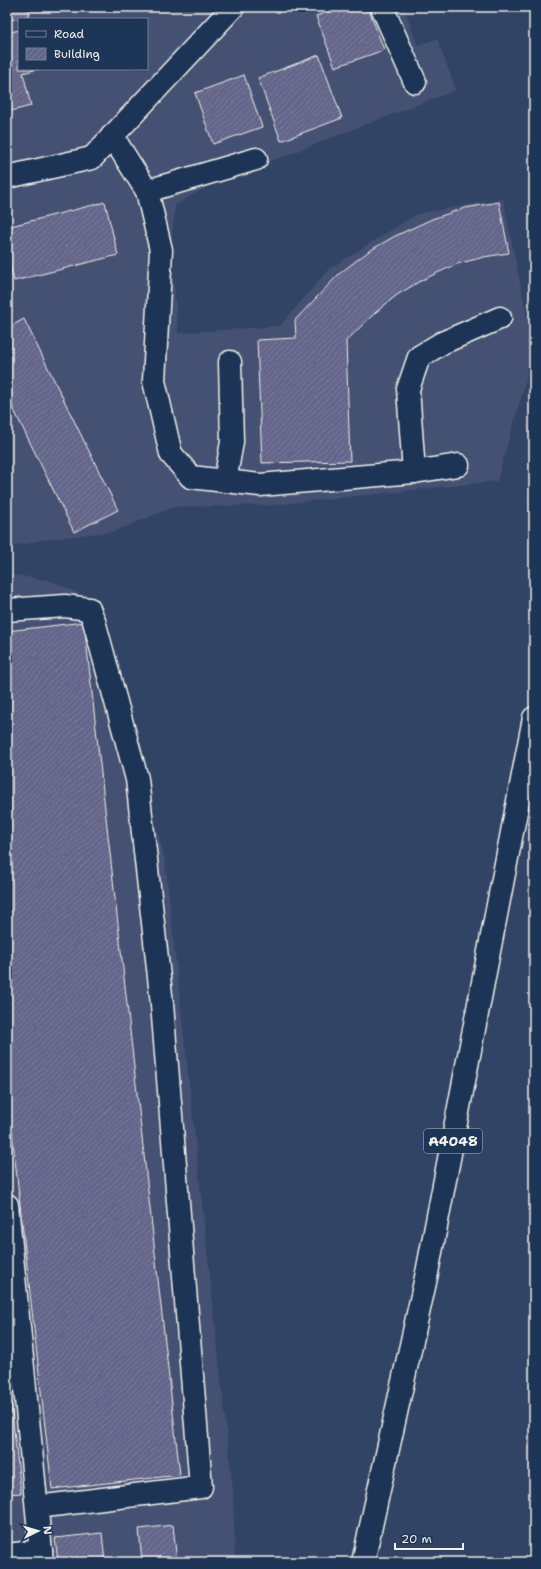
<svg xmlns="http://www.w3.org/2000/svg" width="541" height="1569" font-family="'Shantell Sans',sans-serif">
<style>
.built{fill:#455173;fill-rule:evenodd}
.building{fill:url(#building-hatch);stroke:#f4f1e8}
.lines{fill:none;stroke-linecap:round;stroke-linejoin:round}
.minor-casing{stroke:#f4f1e8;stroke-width:25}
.major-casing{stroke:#f4f1e8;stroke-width:25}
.minor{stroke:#1d3557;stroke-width:22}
.major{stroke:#1d3557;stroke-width:22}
.labels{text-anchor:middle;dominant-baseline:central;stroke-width:3.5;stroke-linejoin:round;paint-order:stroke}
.shield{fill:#1d3557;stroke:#b4b9bc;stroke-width:1}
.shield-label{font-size:14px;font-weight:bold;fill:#f4f1e8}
</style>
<defs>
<pattern id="building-hatch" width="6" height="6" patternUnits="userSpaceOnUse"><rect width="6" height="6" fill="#63668a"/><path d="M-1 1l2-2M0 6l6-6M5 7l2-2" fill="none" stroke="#7a7c9a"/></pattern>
</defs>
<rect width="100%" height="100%" fill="#324466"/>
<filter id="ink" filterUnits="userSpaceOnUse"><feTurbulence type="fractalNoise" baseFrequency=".025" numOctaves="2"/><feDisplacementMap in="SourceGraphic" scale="8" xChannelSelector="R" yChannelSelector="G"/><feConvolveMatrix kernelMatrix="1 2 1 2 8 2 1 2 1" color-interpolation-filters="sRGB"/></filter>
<g filter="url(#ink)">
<g class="built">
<path d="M7 7H404L417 45 437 39 456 90 209 185 175 205 171 248 178 333 280 326 329 269 417 214 503 199 534 352 497 481 272 505 173 507 116 531 41 540 7 548ZM19 19H147V69H19Z"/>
<path d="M7 574 48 580 74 591 99 609 165 861 233 1490 235 1562H7Z"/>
</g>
<g class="building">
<path d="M7 7H28L30 15 7 21Z"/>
<path d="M40 7H56L41 11Z"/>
<path d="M131 7H148L132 11Z"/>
<path d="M341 7H368L384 50 335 67 316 16Z"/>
<path d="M19 30V69H38L23 73 31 106 7 112V33Z"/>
<path d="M319 55 342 118 281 141 258 78Z"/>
<path d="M244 75 262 127 213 144 195 93Z"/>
<path d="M105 202 118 255 14 281 7 252V227Z"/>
<path d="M499 202 509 253 484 257 457 264 422 280 397 295 376 312 346 341 350 461 262 463 257 340 296 338 295 320 340 273 369 251 395 236 432 219 465 208Z"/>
<path d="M24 319 118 510 74 532 7 396V328Z"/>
<path d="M84 622 180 1475 52 1489 7 1088V631Z"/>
<path d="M7 1366 21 1493 7 1494Z"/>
<path d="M173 1525 177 1562H142L139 1529Z"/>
<path d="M102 1533 105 1562H58L55 1538Z"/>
</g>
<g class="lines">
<defs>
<g id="minor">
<path d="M382 7 415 82"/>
<path d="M112 136 147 191 161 250 154 381 171 454 191 477 260 485 414 472 458 465"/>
<path d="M7 177 92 158 233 7"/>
<path d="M147 191 256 159"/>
<path d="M414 472 408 389 419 357 442 343 500 318"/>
<path d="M225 481 232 442 230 362"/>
<path d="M7 610 65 606 89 609 94 621 137 779 162 1004 201 1487 37 1507"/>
<path d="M7 1205 42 1562"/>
<path d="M7 1555 41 1551"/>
</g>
<path id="major" d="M363 1562 427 1273 534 718"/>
</defs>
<use href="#minor" class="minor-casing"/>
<use href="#major" class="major-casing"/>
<use href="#minor" class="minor"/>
<use href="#major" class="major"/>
</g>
</g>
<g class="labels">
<rect class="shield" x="424" y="1129" width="58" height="24" rx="3"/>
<g class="shield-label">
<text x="453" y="1141">A4048</text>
</g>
</g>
<rect width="541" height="1569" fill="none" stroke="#1d3557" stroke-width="24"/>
<rect x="12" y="12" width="517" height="1545" fill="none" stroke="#f4f1e8" stroke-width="1.5" filter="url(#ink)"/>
<rect x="18" y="18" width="130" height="52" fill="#1d3557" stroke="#738091"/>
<rect x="26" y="31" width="20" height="6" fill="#1d3557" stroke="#738091"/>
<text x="54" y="38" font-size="12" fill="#f4f1e8">Road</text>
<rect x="26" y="48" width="20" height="12" fill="url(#building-hatch)" stroke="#738091"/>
<text x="54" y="58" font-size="12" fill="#f4f1e8">Building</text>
<g transform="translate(38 1531) rotate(85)" stroke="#1d3557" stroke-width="3" paint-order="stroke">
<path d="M0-3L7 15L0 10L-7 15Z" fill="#f4f1e8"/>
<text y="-6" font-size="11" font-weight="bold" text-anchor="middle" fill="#f4f1e8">N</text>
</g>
<path d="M395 1543v6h68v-6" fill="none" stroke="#f4f1e8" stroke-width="2"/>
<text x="401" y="1543" font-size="12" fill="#f4f1e8" stroke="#1d3557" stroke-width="3" paint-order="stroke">20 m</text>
</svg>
